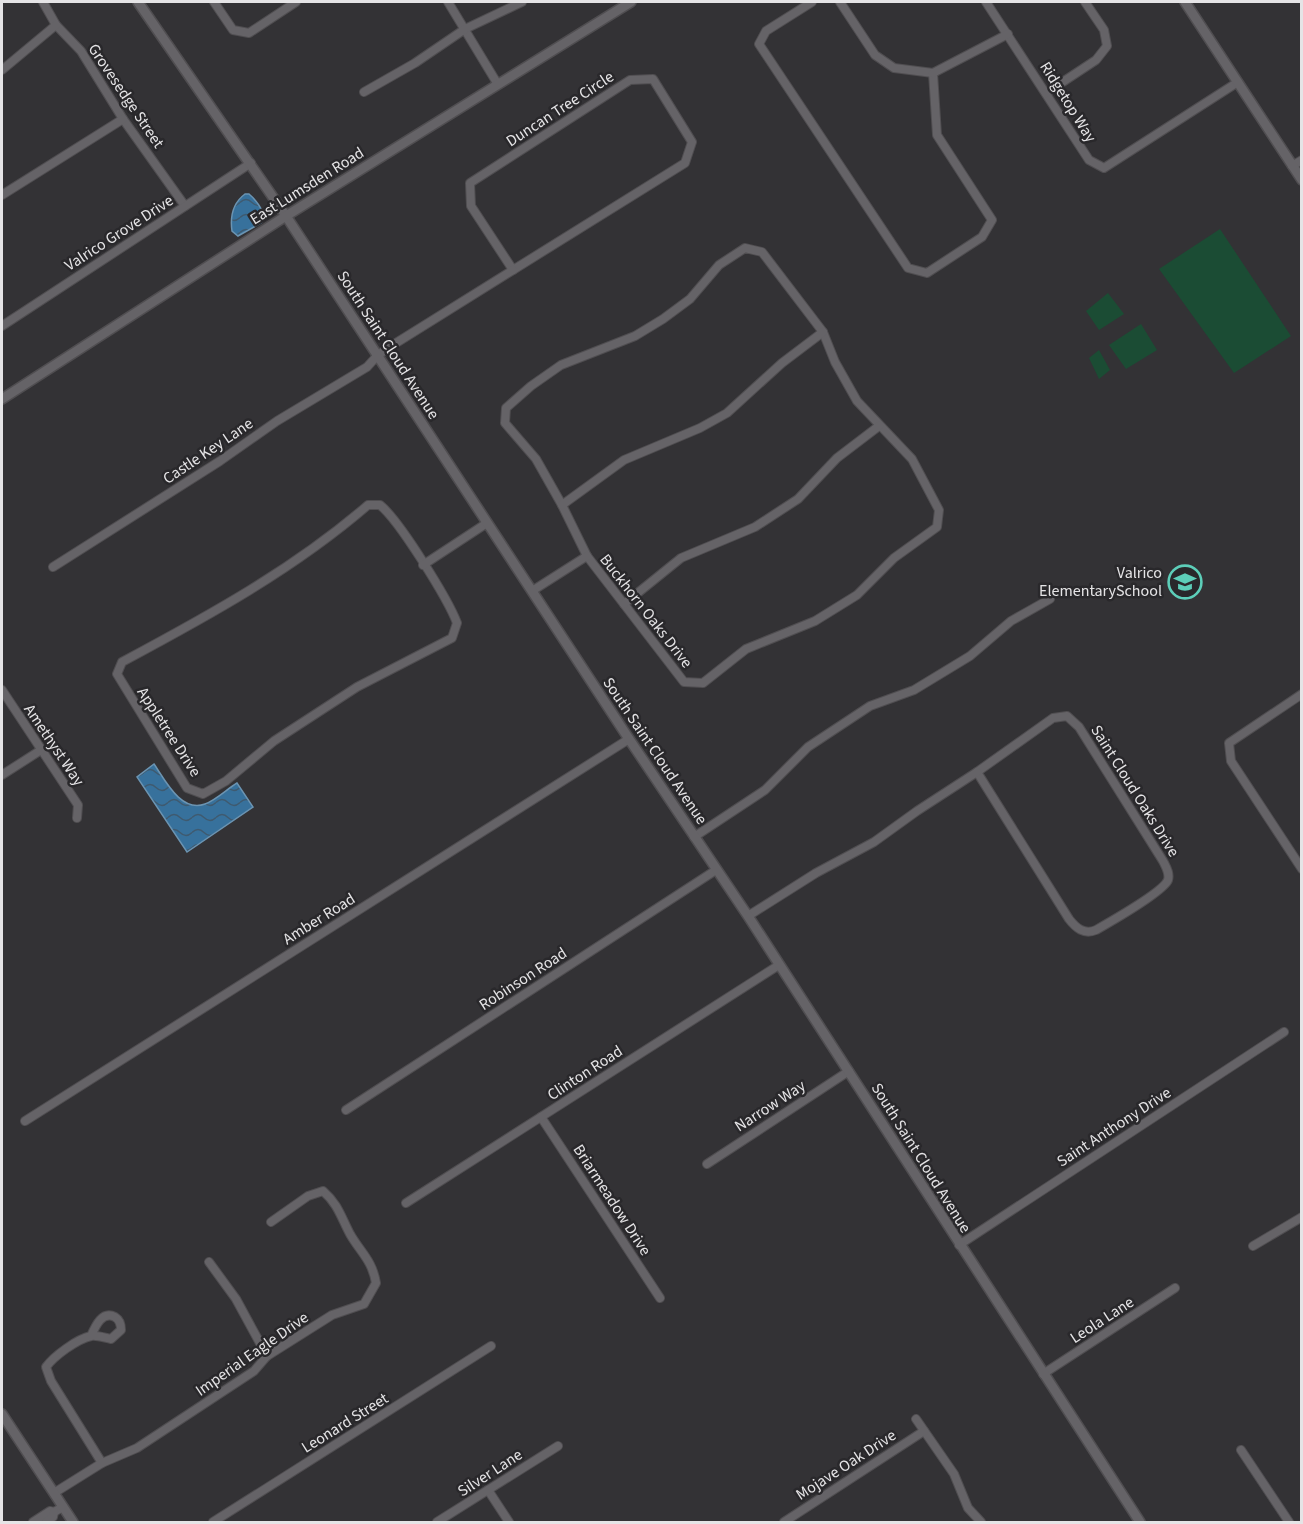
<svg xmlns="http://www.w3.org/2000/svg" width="1303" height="1524" font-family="'Source Sans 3',sans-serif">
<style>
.garden{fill:#1b4c34}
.water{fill:url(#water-waves);stroke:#6b94b2;stroke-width:1.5}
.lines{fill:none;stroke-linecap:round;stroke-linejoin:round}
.minor-casing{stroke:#504e51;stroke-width:10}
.tertiary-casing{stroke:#504e51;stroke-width:12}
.minor{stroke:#656367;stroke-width:8}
.tertiary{stroke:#656367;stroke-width:9}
.labels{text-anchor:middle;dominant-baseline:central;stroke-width:5;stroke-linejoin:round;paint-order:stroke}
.street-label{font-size:16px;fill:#e5e4e6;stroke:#29282b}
.poi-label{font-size:16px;fill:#e5e4e6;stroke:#29282b;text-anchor:end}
</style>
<defs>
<pattern id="water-waves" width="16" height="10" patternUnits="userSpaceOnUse" patternTransform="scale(1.5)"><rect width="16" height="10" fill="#37719c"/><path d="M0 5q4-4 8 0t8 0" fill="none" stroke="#3e5a70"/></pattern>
</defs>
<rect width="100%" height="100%" fill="#333235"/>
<g class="garden">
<path d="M1220 229 1291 336 1234 373 1159 269Z"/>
<path d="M1108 293 1124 314 1099 330 1086 311Z"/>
<path d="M1141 324 1157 350 1126 369 1109 345Z"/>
<path d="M1099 350 1110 370 1099 379 1089 358Z"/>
</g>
<g class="water">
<path d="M245 194H249C255 199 264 210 264 219L261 223 238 236 232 231C230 217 233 203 245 194Z"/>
<path d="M154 764C165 780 181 813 205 804 216 800 227 789 237 783L253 807 187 852 137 777Z"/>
</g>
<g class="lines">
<defs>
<g id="minor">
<path d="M43 2 56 25 81 51 123 119 185 206"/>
<path d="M214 2 233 30 249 33 296 2"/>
<path d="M448 2 497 83"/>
<path d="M812 2 766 31 759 44 908 268 927 273 982 237 992 220 937 135 933 73"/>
<path d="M840 2 875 55 894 68 933 73"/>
<path d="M986 2 1089 160 1104 168 1238 82"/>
<path d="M2 70 56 25"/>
<path d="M933 73 1008 34"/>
<path d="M653 79 692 142 685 163 513 270 471 206 470 183 630 80Z"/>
<path d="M364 92 415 63 465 29 522 2"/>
<path d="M1046 93 1096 60 1107 46 1104 30 1085 2"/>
<path d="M1292 166 1302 160"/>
<path d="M2 195 123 119"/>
<path d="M745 248 762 252 823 332 835 362 857 401 912 459 939 510 937 527 894 558 857 595 815 621 746 649 703 683 684 682 587 556 562 505 536 459 505 423 506 408 531 386 561 365 635 336 663 319 690 299 719 265Z"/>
<path d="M2 326 251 163"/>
<path d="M368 505H380C399 520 448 599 457 623L452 638 357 687 274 741 226 781 203 794 187 788 117 674 122 662C208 616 294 569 368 505Z"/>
<path d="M562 505 624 460 700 428 727 413 782 363 823 332"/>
<path d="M423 565 487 523"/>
<path d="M53 567 220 461 277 421 367 367 377 356 388 348 513 270"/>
<path d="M532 591 587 556"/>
<path d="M624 604 681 558 755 527 798 499 837 458 879 426"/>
<path d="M2 690 78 805 77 818"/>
<path d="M1302 694 1229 743 1231 761 1302 869"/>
<path d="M1067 716 1079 727 1163 861C1166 867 1170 873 1168 880 1163 892 1110 922 1096 930 1084 935 1076 928 1069 919L977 772 1053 718Z"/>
<path d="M2 775 41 750"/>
<path d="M694 837 765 790 808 747 870 706 914 690 970 656 1011 621 1050 599"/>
<path d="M748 916 816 873 874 842 917 811 977 772"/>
<path d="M346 1110 716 870"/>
<path d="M541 1117 660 1298"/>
<path d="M25 1121 629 739"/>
<path d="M707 1164 849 1071"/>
<path d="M406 1203 779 965"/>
<path d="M959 1245 1284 1032"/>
<path d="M1253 1246 1302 1217"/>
<path d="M209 1262 236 1299 267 1356"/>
<path d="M91 1336C95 1327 102 1310 115 1317 120 1320 121 1324 121 1330L111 1339C105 1338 97 1335 91 1336 77 1339 54 1356 46 1367L51 1381 102 1463"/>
<path d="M1043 1374 1175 1288"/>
<path d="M916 1419 954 1474 968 1508 981 1522"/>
<path d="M1241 1450 1289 1522"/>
<path d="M488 1490 509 1522"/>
<path d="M54 1493 102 1463 137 1448 254 1371 267 1356 332 1315 364 1304 376 1283C372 1260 361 1253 350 1234 341 1217 338 1204 323 1191L308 1196 271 1222"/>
<path d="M33 1522 50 1511 54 1512 63 1507"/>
<path d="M46 1522 53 1517 54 1512"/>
<path d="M213 1522 491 1346"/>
<path d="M437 1522 558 1446"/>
<path d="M784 1522 924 1431"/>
</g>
<g id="tertiary">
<path d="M138 2 286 216 629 739 748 916 1140 1522"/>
<path d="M1185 2 1302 180"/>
<path d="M2 399 286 216 631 2"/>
<path d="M2 1414 73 1522"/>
</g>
</defs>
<use href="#minor" class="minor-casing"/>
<use href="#tertiary" class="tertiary-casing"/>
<use href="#minor" class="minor"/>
<use href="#tertiary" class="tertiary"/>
</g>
<defs>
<symbol id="school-ring" viewBox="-11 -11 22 22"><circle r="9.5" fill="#29282b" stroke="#5dceb9" stroke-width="1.5"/><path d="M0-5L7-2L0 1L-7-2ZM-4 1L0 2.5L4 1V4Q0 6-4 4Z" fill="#5dceb9"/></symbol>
</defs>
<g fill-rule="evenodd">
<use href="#school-ring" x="1166" y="563" width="38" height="38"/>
</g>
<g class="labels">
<g class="street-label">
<text transform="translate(126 96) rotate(56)">Grovesedge Street</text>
<text transform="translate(1068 102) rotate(58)">Ridgetop Way</text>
<text transform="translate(560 109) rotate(-33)">Duncan Tree Circle</text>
<text transform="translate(307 186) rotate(-32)">East Lumsden Road</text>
<text transform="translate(119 233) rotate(-33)">Valrico Grove Drive</text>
<text transform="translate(388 345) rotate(57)">South Saint Cloud Avenue</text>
<text transform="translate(208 451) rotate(-34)">Castle Key Lane</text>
<text transform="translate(646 611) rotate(52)">Buckhorn Oaks Drive</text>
<text transform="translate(169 732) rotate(57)">Appletree Drive</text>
<text transform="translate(54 745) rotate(56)">Amethyst Way</text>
<text transform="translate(655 751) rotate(56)">South Saint Cloud Avenue</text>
<text transform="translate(1135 791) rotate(58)">Saint Cloud Oaks Drive</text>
<text transform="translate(319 919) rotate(-32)">Amber Road</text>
<text transform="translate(523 979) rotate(-33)">Robinson Road</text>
<text transform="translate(585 1073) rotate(-33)">Clinton Road</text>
<text transform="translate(770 1106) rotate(-33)">Narrow Way</text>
<text transform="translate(1114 1127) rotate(-33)">Saint Anthony Drive</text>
<text transform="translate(921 1158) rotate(58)">South Saint Cloud Avenue</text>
<text transform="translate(612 1200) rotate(57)">Briarmeadow Drive</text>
<text transform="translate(1102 1320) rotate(-33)">Leola Lane</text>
<text transform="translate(252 1354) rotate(-35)">Imperial Eagle Drive</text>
<text transform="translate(345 1423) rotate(-32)">Leonard Street</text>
<text transform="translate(846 1465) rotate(-33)">Mojave Oak Drive</text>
<text transform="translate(490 1473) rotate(-33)">Silver Lane</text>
</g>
<g class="poi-label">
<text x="1162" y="573">Valrico<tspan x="1162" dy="18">ElementarySchool</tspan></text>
</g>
</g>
<rect width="1303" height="1524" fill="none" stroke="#e5e4e6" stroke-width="6"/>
</svg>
